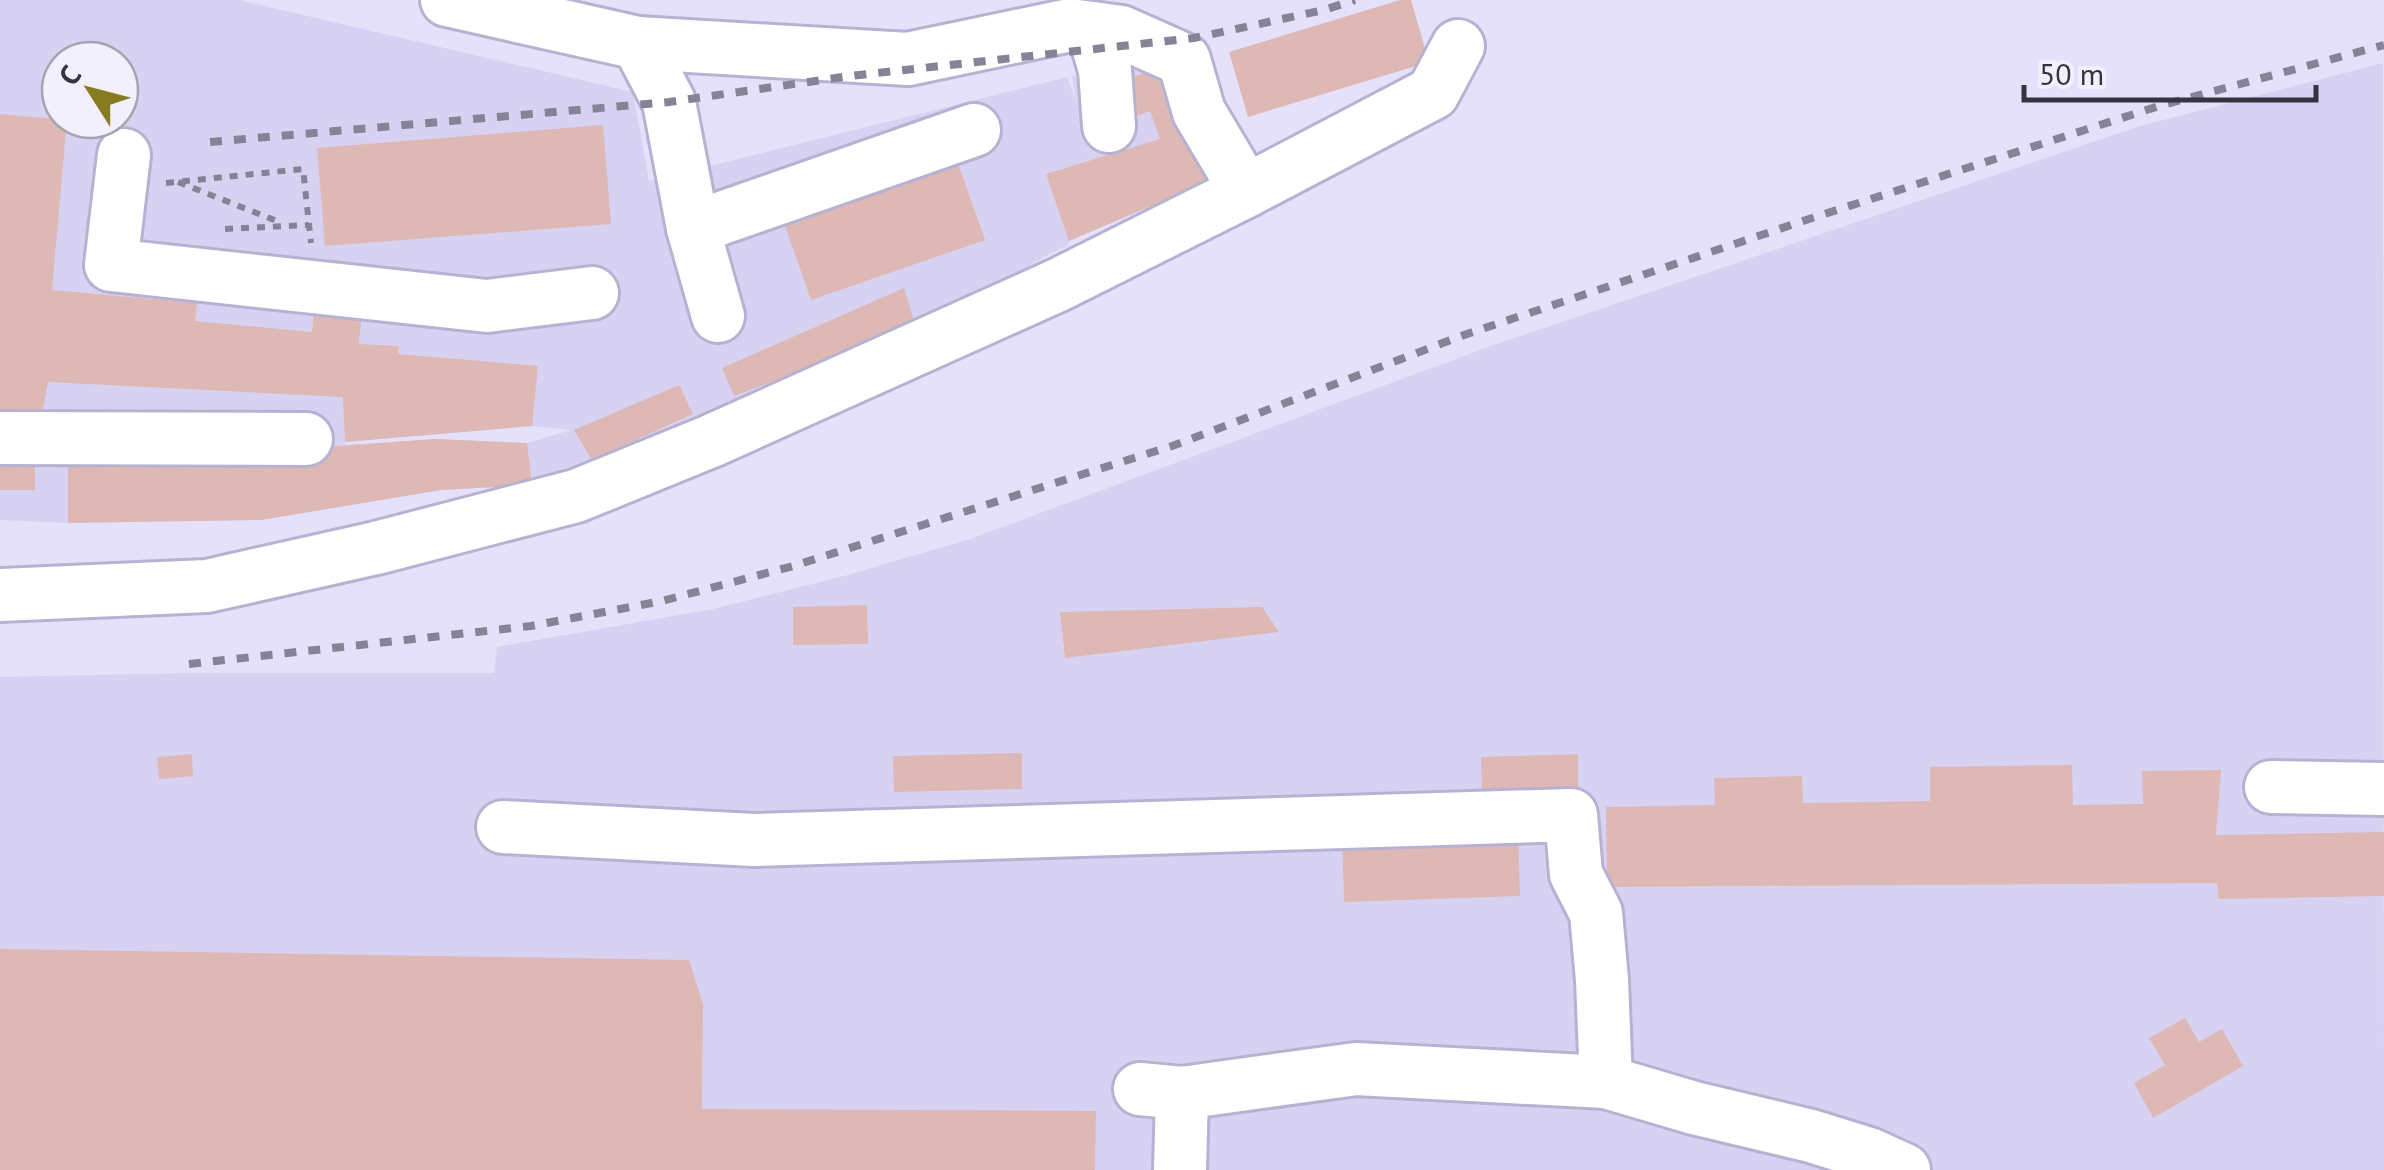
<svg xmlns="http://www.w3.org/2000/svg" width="2384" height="1170" font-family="'PT Sans',sans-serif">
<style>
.built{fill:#d7d2f2;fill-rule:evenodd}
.building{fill:#deb8b4}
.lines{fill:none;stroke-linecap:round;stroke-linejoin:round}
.minor-casing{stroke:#b7b2d2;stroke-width:58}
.path{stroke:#868295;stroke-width:6;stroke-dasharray:8 8;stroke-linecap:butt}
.minor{stroke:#fff;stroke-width:52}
.rail{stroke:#868396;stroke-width:8;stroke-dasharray:12 12;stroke-linecap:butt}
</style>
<rect width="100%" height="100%" fill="#e5e1fb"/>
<g class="built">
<path d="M0 0H239L633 92 649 181 1067 77 1076 101 1072 76 1135 65 1141 74 1164 66 1208 185 1151 206 1069 241 1067 245 916 327 532 485 441 490 261 520 68 523 0 520ZM60 60H120V120H60ZM532 426 571 430 527 443 435 439 346 445 345 442Z"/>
<path d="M2383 63 2384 1170H0V677L186 673H494L497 647 713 609 844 576 970 539 1491 346 2140 126Z"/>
</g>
<g class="building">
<path d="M1400 0H1411L1429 62 1248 117 1229 52Z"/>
<path d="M1164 66 1208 185 1151 206 1069 241 1046 174 1160 139 1150 111 1134 117 1121 81Z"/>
<path d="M0 114 67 120 52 290 197 303 195 321 312 332 314 308 362 311 359 344 399 346 398 354 538 366 532 426 345 442 343 397 48 382 41 420 0 417Z"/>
<path d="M603 125 611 224 325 246 317 148Z"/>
<path d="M955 155 985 240 811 300 782 217Z"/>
<path d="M904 288 916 327 734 396 722 368Z"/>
<path d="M679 385 693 414 592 460 574 430Z"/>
<path d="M435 439 527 443 532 485 441 490 261 520 68 523V462L256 452Z"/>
<rect x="0" y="453" width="35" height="37"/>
<path d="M867 605 868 644 793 645V607Z"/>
<path d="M1262 607 1279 632 1065 658 1060 612Z"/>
<path d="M1022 753V789L894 792 893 756Z"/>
<path d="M192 754 193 776 159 779 157 757Z"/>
<path d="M1578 754V790L1482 793 1481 757Z"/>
<path d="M2072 765 2073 805 2143 804 2142 771 2221 770 2216 835 2384 832V896L2218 899 2217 883 1607 887 1606 807 1715 805 1714 778 1802 776 1803 803 1930 801V767Z"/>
<path d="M1518 826 1520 896 1344 902 1342 833Z"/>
<path d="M0 949 689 960 703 1004 702 1109 1096 1111 1095 1170H0Z"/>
<path d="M2185 1018 2199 1042 2222 1029 2243 1066 2153 1118 2134 1083 2165 1065 2149 1038Z"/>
</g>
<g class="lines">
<defs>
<g id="minor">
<path d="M447 0 638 43 669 102 693 228 718 316"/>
<path d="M1093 28 1105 70 1109 126"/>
<path d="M124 155 111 265 487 306 592 293"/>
<path d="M1246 191 1433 93 1458 46"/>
<path d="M693 228 974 130"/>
<path d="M0 438 306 439"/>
<path d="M0 595 207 586 376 548 576 496 711 441 1058 285 1246 191 1199 112 1184 60 1121 32 1070 25 908 59 638 43"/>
<path d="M2271 787 2384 789"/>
<path d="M503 827 754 840 1571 815 1576 874 1596 913 1602 980 1606 1082"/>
<path d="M1140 1089 1182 1093 1356 1069 1606 1082 1694 1108 1811 1136 1869 1154 1904 1170"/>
<path d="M1180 1170 1182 1093"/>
</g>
</defs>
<use href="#minor" class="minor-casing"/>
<g class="path">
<path d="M178 182 282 223"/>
<path d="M166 183 303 169 311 243"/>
<path d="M225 229 309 225"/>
</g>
<use href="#minor" class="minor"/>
<g class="rail">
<path d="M210 142 669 102 850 76 1194 38 1324 10 1355 0"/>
<path d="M189 664 531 626 662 601 793 566 1175 445 1464 335 1809 219 2159 106 2384 45"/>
</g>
</g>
<g transform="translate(90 90) rotate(306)"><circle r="48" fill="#f2f0fd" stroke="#a7a4b1" stroke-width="2.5"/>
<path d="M0-8L18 38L0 25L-18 38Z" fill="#877b20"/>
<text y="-15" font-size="28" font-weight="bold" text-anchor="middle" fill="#363340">С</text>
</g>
<path d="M2024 85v15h292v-15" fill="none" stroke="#363340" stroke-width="5"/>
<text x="2039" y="85" font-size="30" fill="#363340" stroke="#f2f0fd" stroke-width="8" paint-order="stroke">50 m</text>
</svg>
